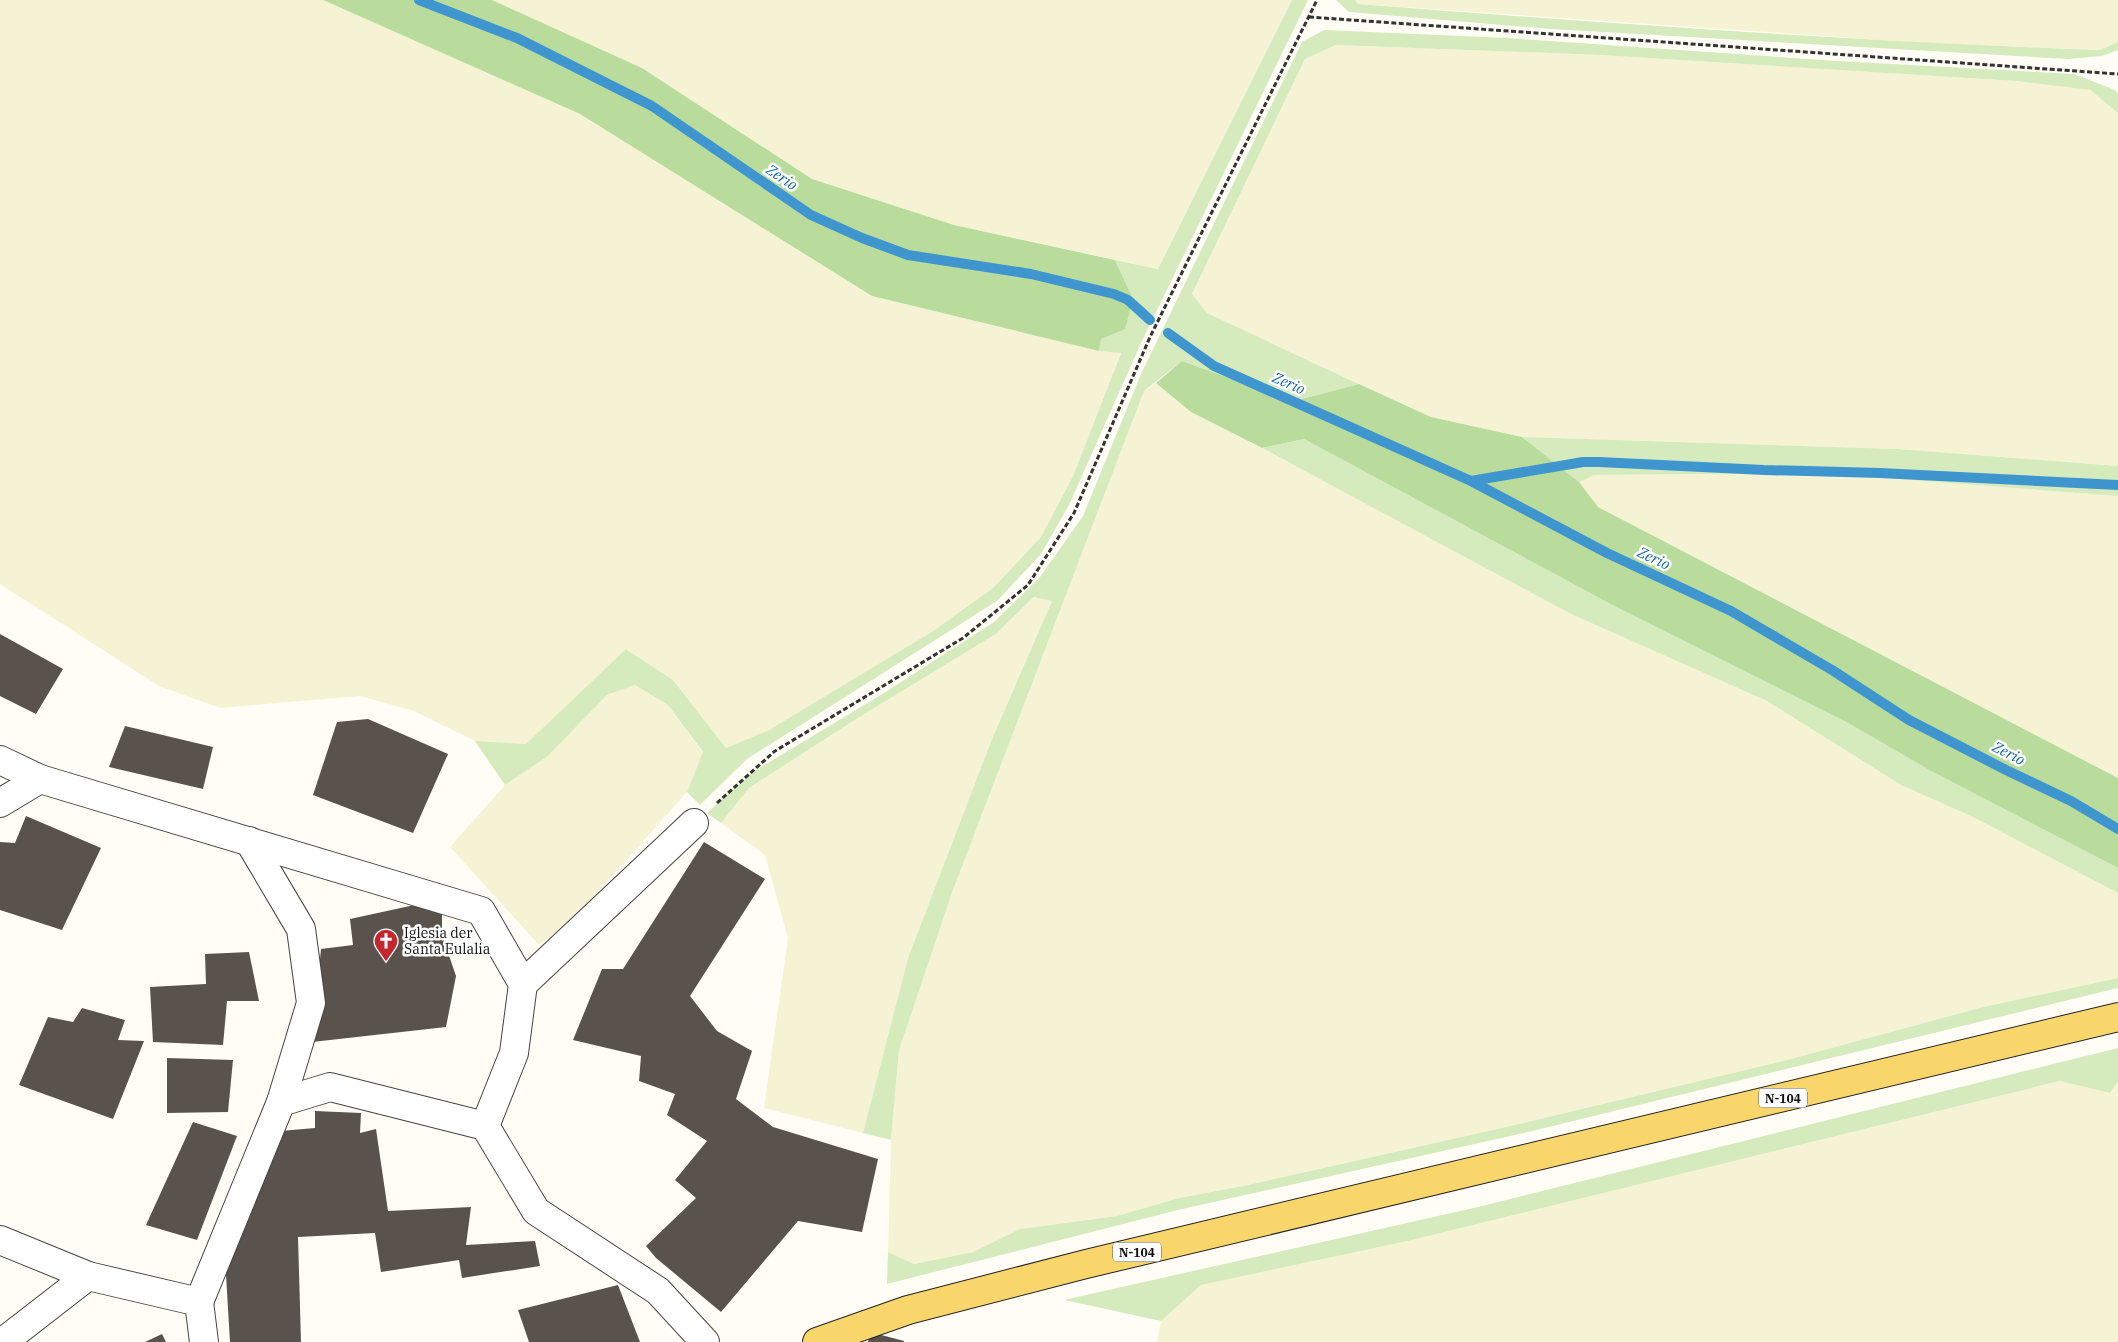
<svg xmlns="http://www.w3.org/2000/svg" width="2118" height="1342" font-family="'IBM Plex Serif',serif">
<style>
.farmland{fill:#f6f3d4}
.green{fill:#d5ebbd}
.forest{fill:#b9dc9c}
.lines{fill:none;stroke-linecap:round;stroke-linejoin:round}
.stream{stroke:#3f96cf;stroke-width:10}
.building{fill:#5a524d}
.minor-casing{stroke:#444;stroke-width:30}
.major-casing{stroke:#222;stroke-width:30}
.path{stroke:#333;stroke-width:3;stroke-dasharray:5 2.5;stroke-linecap:butt}
.minor{stroke:#fff;stroke-width:28}
.major{stroke:#f9d66b;stroke-width:28}
.labels{text-anchor:middle;dominant-baseline:central;stroke-width:5;stroke-linejoin:round;paint-order:stroke}
.shield{fill:#fff;stroke:#585858;stroke-width:1}
.shield-label{font-size:12px;font-weight:bold;fill:#111}
.poi-label{font-size:14px;fill:#111;stroke:#fff;text-anchor:start}
.water-label{font-size:15px;font-style:italic;fill:#1768a6;stroke:#fff}
</style>
<rect width="100%" height="100%" fill="#fffdf5"/>
<g class="farmland">
<path d="M0 0H323L580 114 872 296 1099 351 1121 352 1073 476 1041 537 993 588 933 631 769 730 726 748 673 680 627 649 526 744 475 741 414 711 360 696 220 708 159 686 0 584Z"/>
<path d="M492 0H1292L1158 269 954 225 812 179 642 68Z"/>
<path d="M1355 0H2118V42L2100 50 1925 43 1358 4Z"/>
<path d="M1336 45 1600 55 2016 81 2090 90 2118 113V466L1898 449 1522 437 1431 417 1207 313 1192 294 1305 59Z"/>
<path d="M1156 383 1191 412 1354 496 1573 615 1767 701 1901 785 1973 817 2118 893V978L1983 1007 1787 1060 1506 1127 1248 1185 1179 1198 1117 1216 1020 1229 973 1252 914 1264 888 1252 891 1140 899 1050 953 890 1144 391Z"/>
<path d="M1819 473 2118 496V778L1598 507 1579 482 1594 475Z"/>
<path d="M1035 597 1052 601 992 739 908 958 863 1133 764 1108 788 938 765 855 721 823 749 788 861 716 996 634Z"/>
<path d="M635 685 668 705 703 753 687 792 573 920 539 945 450 847 505 785 548 756 607 695Z"/>
<path d="M2061 1081 2110 1093 2118 1082V1342H1157L1161 1321 1201 1285 1408 1241Z"/>
</g>
<g class="green">
<path d="M1292 0H1308L1142 341 1069 505 1041 554 997 601 747 759 700 805 687 792 703 752 668 705 635 685 607 695 548 756 505 785 475 741 526 744 626 649 673 680 726 748 769 730 933 631 993 588 1041 537 1073 476 1121 353 1099 351 1101 339 1133 299 1115 260 1158 269Z"/>
<path d="M1336 0H1355L1358 4C1605 23 1852 41 2100 50L2118 42V50L2102 56 2068 59 1551 29 1349 12Z"/>
<path d="M1324 30 1507 38 1837 61 2074 74 2115 90 2118 93V113L2090 90 2016 81 1600 55 1336 45 1305 59 1192 294 1207 313 1359 384 1294 401 1182 361 1144 391 953 890 899 1050 891 1140 863 1133 908 958 992 739 1052 601 1034 597 996 634 861 716 749 788 721 823 707 813 753 772 884 693 994 622 1040 577 1083 516 1141 374 1302 42Z"/>
<path d="M1522 437 1898 449 2118 466V496L1819 473 1594 475 1579 482Z"/>
<path d="M1304 439 1616 607 1848 723 1931 771 2118 868V893L1973 817 1901 785 1767 701 1573 615 1262 448Z"/>
<path d="M2118 978V988L2036 1008 1528 1132 1182 1209 887 1284 888 1252 914 1264 973 1252 1020 1229 1117 1216 1179 1198 1248 1185 1506 1127 1787 1060 1983 1007Z"/>
<path d="M2118 1048V1082L2110 1093 2060 1081 1408 1241 1201 1285 1161 1321 1064 1300 1478 1207Z"/>
</g>
<g class="forest">
<path d="M323 0H492L642 68 812 179 954 225 1115 260 1133 299 1125 329 1101 339 1099 351 872 296 580 114Z"/>
<path d="M1182 361 1294 401 1359 384 1431 417 1522 437 1579 482 1598 507 2118 778V868L1931 771 1848 723 1616 607 1304 439 1262 448 1191 412 1156 383Z"/>
</g>
<g class="lines">
<g class="stream">
<path d="M419 0 517 38 652 106 811 215 862 238 908 255 1031 274 1114 294 1128 300 1150 320"/>
<path d="M1168 333 1214 366 1471 481 1607 553 1731 611 1832 670 1909 720 2006 770 2071 801 2118 829"/>
<path d="M1471 481 1583 462H1599L1764 470 1880 473 2118 485"/>
</g>
</g>
<g class="building">
<path d="M0 634 63 669 36 714 0 696Z"/>
<path d="M368 719 448 754 413 833 313 795 337 722Z"/>
<path d="M125 726 213 747 203 789 109 767Z"/>
<path d="M26 816 101 848 62 930 0 910V842L15 843Z"/>
<path d="M704 842 765 879 690 996 717 1031 752 1051 736 1099 773 1127 878 1159 862 1232 798 1221 721 1312 656 1258 646 1246 696 1198 675 1180 707 1141 667 1115 675 1094 639 1081 641 1056 573 1040 602 969H623Z"/>
<path d="M442 899V935L456 976 446 1027 312 1042 321 949 353 945 350 919Z"/>
<path d="M249 952 259 1001H227L223 1045 153 1042 150 987 206 984 205 954Z"/>
<path d="M82 1008 125 1020 118 1040 144 1041 113 1119 19 1085 48 1017 73 1022Z"/>
<path d="M167 1058 233 1060 228 1112 167 1113Z"/>
<path d="M315 1111 361 1113 360 1133 376 1129 388 1211 471 1207 466 1245 535 1241 540 1266 462 1278 459 1260 381 1272 375 1233 298 1237 301 1342H230L224 1241 269 1132 315 1128Z"/>
<path d="M193 1122 237 1136 197 1240 146 1225Z"/>
<path d="M618 1285 640 1342H529L518 1310Z"/>
<path d="M870 1332 904 1341V1342H868Z"/>
<path d="M162 1334 166 1342H145Z"/>
</g>
<g class="lines">
<defs>
<g id="minor">
<path d="M0 760 40 779"/>
<path d="M0 803 40 779 481 911 523 984 514 1053 485 1126"/>
<path d="M249 841 301 929 311 1003 281 1102"/>
<path d="M523 984 694 823"/>
<path d="M0 1240 88 1276"/>
<path d="M199 1302 281 1102 330 1087 485 1126 536 1211 658 1291 705 1342"/>
<path d="M3 1342 88 1276 199 1302 204 1342"/>
</g>
<path id="major" d="M817 1342 908 1310 1086 1264 2118 1017"/>
</defs>
<use href="#minor" class="minor-casing"/>
<use href="#major" class="major-casing"/>
<g class="path">
<path d="M1309 17 2118 74"/>
<path d="M717 803 775 751 963 638 1028 585 1074 513 1150 337 1317 0"/>
</g>
<use href="#minor" class="minor"/>
<use href="#major" class="major"/>
</g>
<defs>
<symbol id="church-pin" viewBox="-11 -11 22 30"><path d="M0 17L-7.5 6A9.5 9.5 0 1 1 7.5 6Z" fill="#c4262e" stroke="#fff"/><path d="M-1.2-6h2.4v3.5h3.3v2.4h-3.3V6h-2.4V-.1h-3.3v-2.4h3.3Z" fill="#fff"/></symbol>
</defs>
<g fill-rule="evenodd">
<use href="#church-pin" x="372" y="927" width="28" height="38"/>
</g>
<g class="labels">
<g class="shield">
<rect x="1759" y="1088.5" width="48" height="19" rx="4"/>
<rect x="1113" y="1242.5" width="48" height="19" rx="4"/>
</g>
<g class="shield-label">
<text x="1783" y="1098">N-104</text>
<text x="1137" y="1252">N-104</text>
</g>
<g class="poi-label">
<text x="404" y="933">Iglesia der<tspan x="404" dy="16">Santa Eulalia</tspan></text>
</g>
<g class="water-label">
<text transform="translate(782 177) rotate(34)">Zerio</text>
<text transform="translate(1289 383) rotate(24)">Zerio</text>
<text transform="translate(1654 558) rotate(25)">Zerio</text>
<text transform="translate(2009 753) rotate(27)">Zerio</text>
</g>
</g>
</svg>
